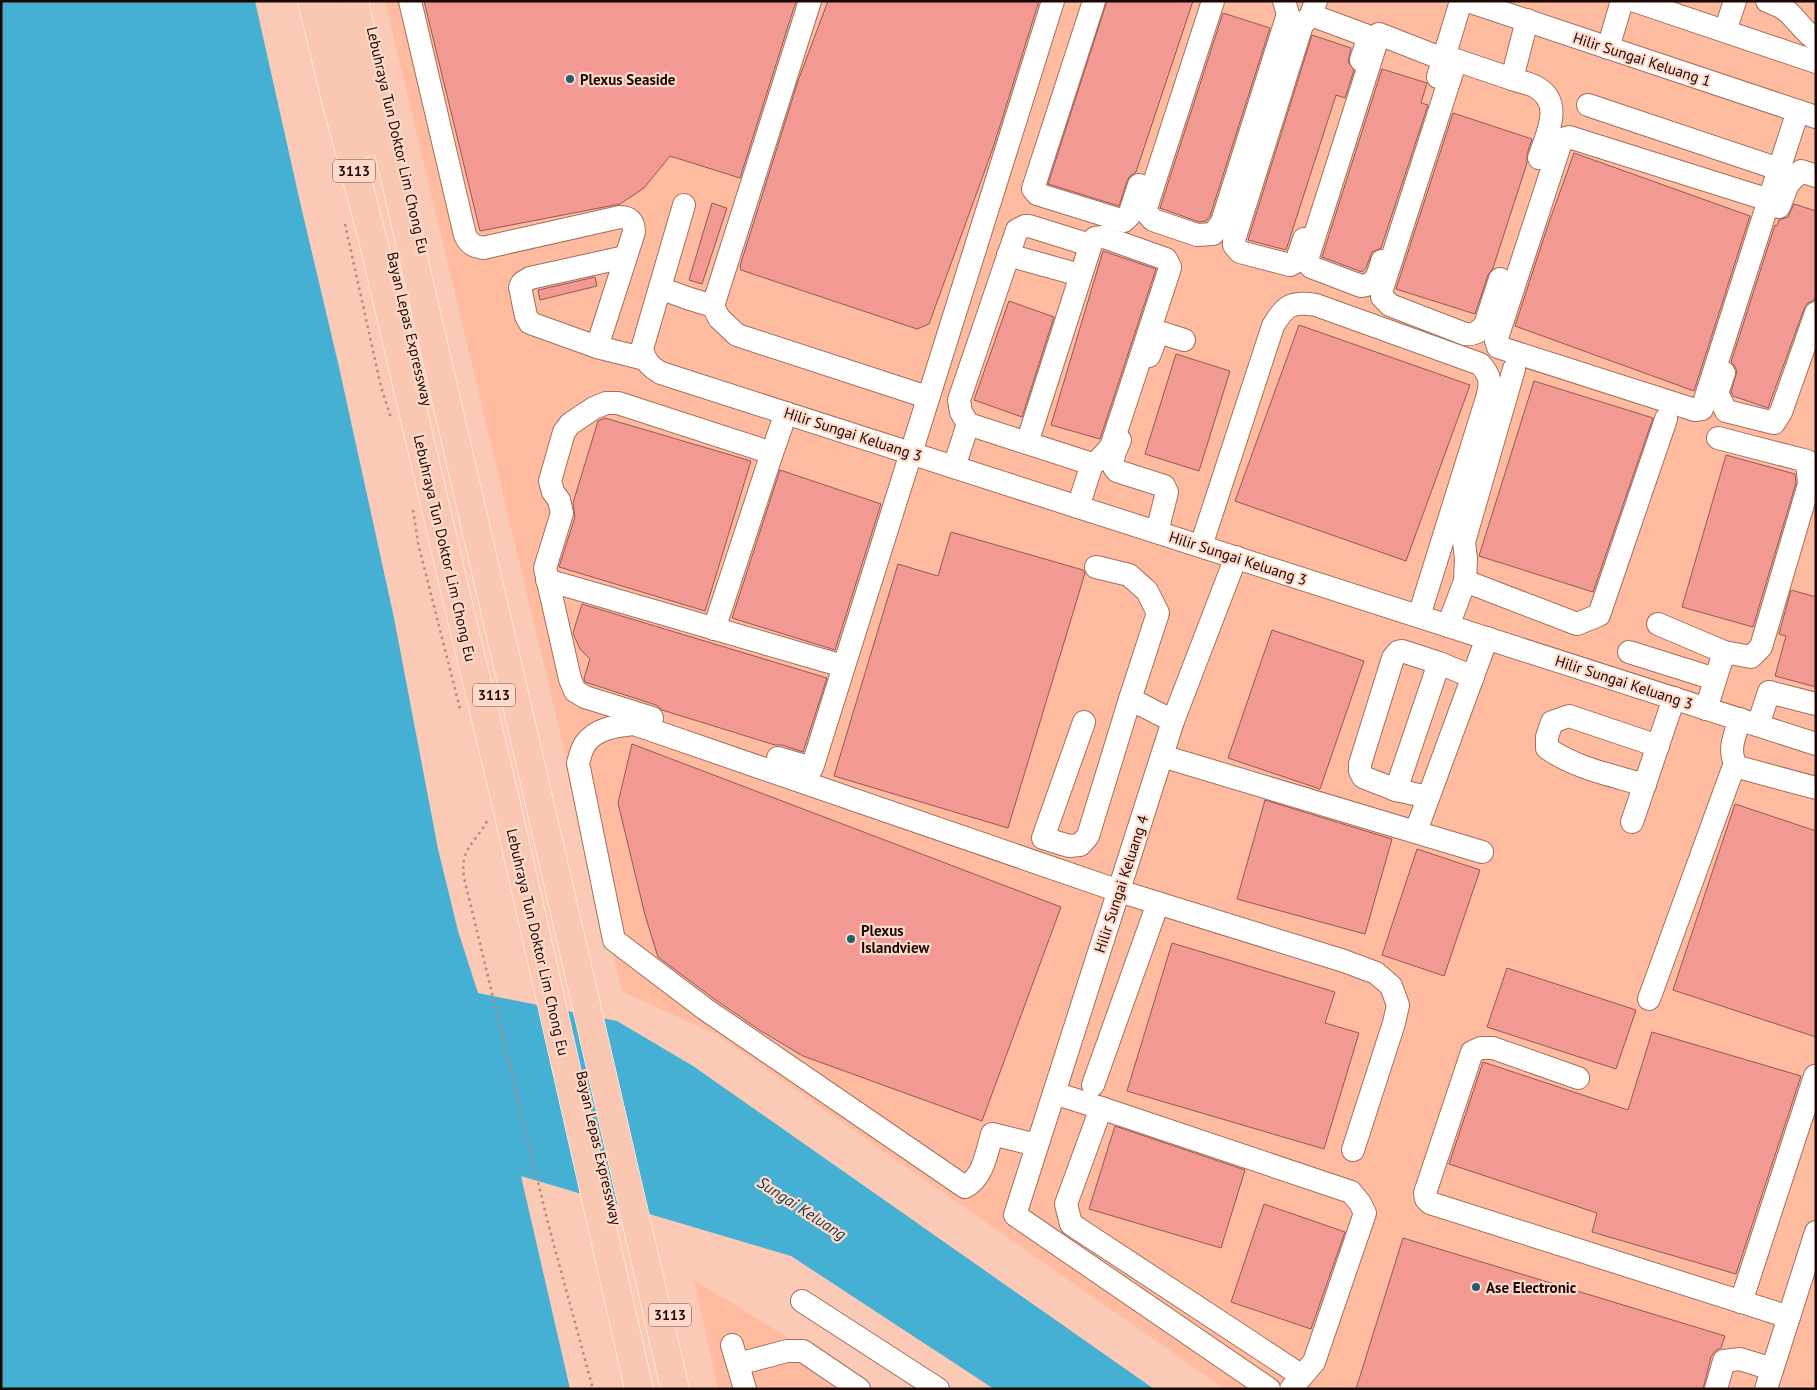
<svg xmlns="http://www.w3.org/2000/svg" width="1817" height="1390" font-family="'PT Sans',sans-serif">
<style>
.built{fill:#febb9f}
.water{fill:#45b0d3}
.building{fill:#f39994;stroke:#935956}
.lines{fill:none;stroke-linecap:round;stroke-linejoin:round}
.minor-casing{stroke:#a56f58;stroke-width:24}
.highway-casing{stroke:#fff;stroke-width:29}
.path{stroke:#b28b7c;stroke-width:2.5;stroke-dasharray:2.5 4;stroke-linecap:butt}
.minor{stroke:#fff;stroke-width:22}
.highway{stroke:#fac7b2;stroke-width:28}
.poi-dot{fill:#1e5f74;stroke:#ffdacb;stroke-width:2}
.labels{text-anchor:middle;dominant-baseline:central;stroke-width:4.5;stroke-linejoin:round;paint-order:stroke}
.shield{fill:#ffdacb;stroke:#5f463e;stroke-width:1}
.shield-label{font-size:14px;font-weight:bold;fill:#1a0702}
.street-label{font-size:15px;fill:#1a0702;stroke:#ffdacb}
.poi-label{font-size:15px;font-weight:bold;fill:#1a0702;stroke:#ffdacb;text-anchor:start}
.water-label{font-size:16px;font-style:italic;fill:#0c3c4b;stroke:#ffdacb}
</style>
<rect width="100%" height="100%" fill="#facab6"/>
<g class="built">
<path d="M385 1H1816V1389H1225L717 1035 622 991Z"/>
<path d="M694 1280 873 1389H718Z"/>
</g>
<path class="water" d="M1 1H255L300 202 339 367 394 618 438 849 458 931 478 993 617 1021 693 1066 1154 1389H994L791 1256 521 1176 570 1389H1Z"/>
<g class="building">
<path d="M424 1H796L740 178 670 156 644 188 620 204 480 231Z"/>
<path d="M828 1H1039L993 148 929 324 917 329 741 270 740 266 798 81Z"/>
<path d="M1107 1H1193L1136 172 1130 176 1127 181 1119 206 1048 184Z"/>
<path d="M1223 13 1270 28 1210 216 1206 221 1199 222 1160 208Z"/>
<path d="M1312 35 1351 48 1348 62 1354 70 1345 98 1336 95 1286 250 1248 240Z"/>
<path d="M1382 69 1427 83 1421 103 1428 105 1381 248 1372 252 1366 268 1362 272 1322 257Z"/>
<path d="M1453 113 1532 139 1527 154V163L1493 268 1488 275 1475 314 1396 289Z"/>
<path d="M1574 153 1750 216 1694 391 1515 326 1547 228Z"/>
<path d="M712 203 727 208 702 284 689 280Z"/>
<path d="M1794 204 1816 211V296L1814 300 1808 303 1804 309 1768 408 1733 396 1731 392 1737 371 1734 365 1731 362 1775 225 1777 226 1779 220 1788 217Z"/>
<path d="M1103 251 1156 269 1100 439 1051 425Z"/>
<path d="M595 277 597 286 540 300 538 290Z"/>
<path d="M1009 301 1054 317 1022 417 974 400Z"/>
<path d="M1299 325 1470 385 1406 561 1235 501Z"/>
<path d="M1176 354 1230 371 1199 471 1145 454Z"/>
<path d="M1534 381 1653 418 1593 592 1479 556Z"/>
<path d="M605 418 751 461 705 611 559 567 575 517 573 503 598 421Z"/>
<path d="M1726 455 1795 474 1796 483 1753 627 1682 607Z"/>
<path d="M780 470 881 504 835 650 732 618Z"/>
<path d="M951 532 1083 570 1085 573 1008 828 834 776 898 564 938 576Z"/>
<path d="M1791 590 1816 597V687L1775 676 1786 636 1779 634Z"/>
<path d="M582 604 827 678 803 752 782 745H775L662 710 656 705 585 682 584 678 590 659 580 649 573 633Z"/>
<path d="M1272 630 1364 661 1320 789 1228 758Z"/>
<path d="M632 744 1061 907 982 1121 803 1056 761 1031 713 998 658 957 645 915 618 803Z"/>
<path d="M1265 800 1392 839 1365 934 1237 899Z"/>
<path d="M1735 804 1816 831V1037L1673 990Z"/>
<path d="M1417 849 1480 870 1444 976 1382 955Z"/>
<path d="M1172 943 1335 992 1325 1023 1359 1033 1324 1149 1127 1091Z"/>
<path d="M1507 968 1636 1010 1616 1069 1487 1027Z"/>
<path d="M1652 1032 1801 1076 1736 1274 1592 1232 1597 1213 1449 1164 1483 1062 1628 1110Z"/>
<path d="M1115 1126 1245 1170 1221 1248 1089 1209Z"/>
<path d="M1264 1204 1345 1232 1311 1329 1231 1302Z"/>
<path d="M1403 1238 1725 1336 1721 1348 1715 1351 1711 1357 1703 1389H1356Z"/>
</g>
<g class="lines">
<defs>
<g id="minor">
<path d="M410 1 465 235C469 244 473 246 483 248L620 217C630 217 634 222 634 232L597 347 645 359"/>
<path d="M1094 1 1033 189 1037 194 1124 221 1129 216 1139 185"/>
<path d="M1213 1 1145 211 1153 220 1197 235 1213 234 1222 222 1288 14 1284 1"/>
<path d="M1316 1 1311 15 1365 35 1367 42 1361 60"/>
<path d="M1468 1 1816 117"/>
<path d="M1635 1 1816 62"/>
<path d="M1767 1C1774 4 1782 6 1788 12 1798 21 1804 32 1816 40"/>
<path d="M1527 20 1512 79C1519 81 1527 83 1534 86 1565 101 1547 134 1539 158"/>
<path d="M1725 31 1735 1"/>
<path d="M1608 48 1622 1"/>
<path d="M1438 77 1461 1"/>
<path d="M1588 105 1779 169"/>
<path d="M1769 200 1702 409 1695 410 1498 347 1496 341 1562 139 1569 137 1769 200 1798 111"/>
<path d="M684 205 642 349C645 361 650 367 661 373L1816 744"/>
<path d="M1779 207 1788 184 1801 171 1816 176"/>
<path d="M1304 239 1296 262 1290 265 1240 252 1234 245V240L1302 25 1311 15"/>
<path d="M1008 255 1080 275"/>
<path d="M1382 261C1379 273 1376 285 1361 286L1311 267 1307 260 1379 34 1443 59"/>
<path d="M1500 279 1485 325C1479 332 1474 335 1465 334L1390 305 1382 297V289L1456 60 1512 79"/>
<path d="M660 288 687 298 713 306 719 318 737 335 927 397"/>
<path d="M713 306 810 1"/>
<path d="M597 347 530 323 526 316 520 287 522 283 530 278 625 257"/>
<path d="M1149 356 1157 335 1162 333 1184 340"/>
<path d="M1724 373 1717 393 1726 411 1774 423 1781 412 1816 313"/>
<path d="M968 424 961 412 959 400 1017 230 1025 226H1029L1090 245"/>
<path d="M1120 440C1116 450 1108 463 1117 471L1164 486 1167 492 1157 532"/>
<path d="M1027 443 1092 241 1095 238 1104 237 1166 259 1170 267 1169 271 1111 447 1099 460 1092 464 1078 507"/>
<path d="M954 467 968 424 1092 464"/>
<path d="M1201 546 1273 326C1285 305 1292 301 1316 305L1480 364C1491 376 1491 383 1487 398L1419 616"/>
<path d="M1236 557 1173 721 1015 1215 1269 1389"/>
<path d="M1096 567 1129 575 1147 591 1158 613 1130 699 1173 721"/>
<path d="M547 580 843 666"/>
<path d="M1465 581 1466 559 1464 542 1514 369"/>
<path d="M1658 624 1724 652"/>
<path d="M1448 626 1465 581 1577 624 1599 615 1666 419"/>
<path d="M714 629 772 453"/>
<path d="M1629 652 1715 679"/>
<path d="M1706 709 1724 652 1751 657 1761 647 1809 484 1807 461 1718 438"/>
<path d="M652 718 585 697 575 691 570 679 545 568 562 513 559 500 553 492 550 481 564 432 570 424 594 408 606 403H618L772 453 786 413"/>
<path d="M1740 719C1735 735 1726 753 1738 767L1816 788"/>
<path d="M1084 722 1043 838 1069 846 1080 845 1088 836 1130 699"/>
<path d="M1758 725 1769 692 1816 704"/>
<path d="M1162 756 1482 852"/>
<path d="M778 758 812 768 1053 1"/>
<path d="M1645 785C1611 775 1575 768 1547 748V737L1552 722 1569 716 1658 746"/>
<path d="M1396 790 1439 663"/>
<path d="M1428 797 1396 790 1363 777 1360 771V764L1393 658 1398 652 1402 651 1439 663 1473 677"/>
<path d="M1632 822 1674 698"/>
<path d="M1416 831 1487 638"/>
<path d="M1649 999 1735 763"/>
<path d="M1578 1078 1493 1048H1481L1472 1052 1425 1193 1426 1199 1430 1203 1789 1317"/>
<path d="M1093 1085 1158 903"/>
<path d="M1054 1093 1101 1108"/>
<path d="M1037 1145 992 1134C987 1152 983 1178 965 1187L705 1009 614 940 578 763C580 757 581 750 585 744 596 728 616 726 634 724L1119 891 1344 961 1376 973 1391 986 1398 1005 1394 1023 1353 1150"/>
<path d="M802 1301 938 1389"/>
<path d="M1741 1302 1815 1076"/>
<path d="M732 1345 745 1389"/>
<path d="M738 1364 787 1351H803L859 1389"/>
<path d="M1291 1389 1314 1362 1365 1213 1360 1203 1351 1192 1101 1108 1066 1204 1071 1224 1302 1376"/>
<path d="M1716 1389 1724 1361 1740 1359 1772 1369"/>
<path d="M1766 1389 1816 1232"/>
</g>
<g id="highway">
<path d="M312 1 335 97 374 244 456 595 506 803 639 1389"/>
<path d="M332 1 366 143"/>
<path d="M354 1 675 1389"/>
</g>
</defs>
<use href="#minor" class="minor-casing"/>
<use href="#highway" class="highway-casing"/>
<g class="path">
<path d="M345 224 381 387 391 418"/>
<path d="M413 510 418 543 460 709"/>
<path d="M487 821C474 845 460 848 464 878L548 1223 593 1389"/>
</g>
<use href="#minor" class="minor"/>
<use href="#highway" class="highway"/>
</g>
<g class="poi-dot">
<circle cx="570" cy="79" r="5"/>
<circle cx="851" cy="939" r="5"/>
<circle cx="1476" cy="1287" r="5"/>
</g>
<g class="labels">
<g class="shield">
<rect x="333" y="159.5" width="42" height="23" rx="4"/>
<rect x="473" y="683.5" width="42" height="23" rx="4"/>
<rect x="649" y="1303.5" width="42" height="23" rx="4"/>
</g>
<g class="shield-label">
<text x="354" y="171">3113</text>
<text x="494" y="695">3113</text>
<text x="670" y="1315">3113</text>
</g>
<g class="street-label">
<text transform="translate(1642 59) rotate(18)">Hilir Sungai Keluang 1</text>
<text transform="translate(398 140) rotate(77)">Lebuhraya Tun Doktor Lim Chong Eu</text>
<text transform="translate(410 329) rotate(77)">Bayan Lepas Expressway</text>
<text transform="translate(853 434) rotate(18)">Hilir Sungai Keluang 3</text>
<text transform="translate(445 548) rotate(77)">Lebuhraya Tun Doktor Lim Chong Eu</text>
<text transform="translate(1238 558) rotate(18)">Hilir Sungai Keluang 3</text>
<text transform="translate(1624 682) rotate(18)">Hilir Sungai Keluang 3</text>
<text transform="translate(1121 884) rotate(-72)">Hilir Sungai Keluang 4</text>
<text transform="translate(538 942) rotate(77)">Lebuhraya Tun Doktor Lim Chong Eu</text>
<text transform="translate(599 1148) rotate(77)">Bayan Lepas Expressway</text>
</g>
<g class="poi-label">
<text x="580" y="79">Plexus Seaside</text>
<text x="861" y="930">Plexus<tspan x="861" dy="17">Islandview</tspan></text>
<text x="1486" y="1287">Ase Electronic</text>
</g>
<g class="water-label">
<text transform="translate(802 1208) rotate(33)">Sungai Keluang</text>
</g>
</g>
<rect width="1817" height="1390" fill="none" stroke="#1a0702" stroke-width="5"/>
</svg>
